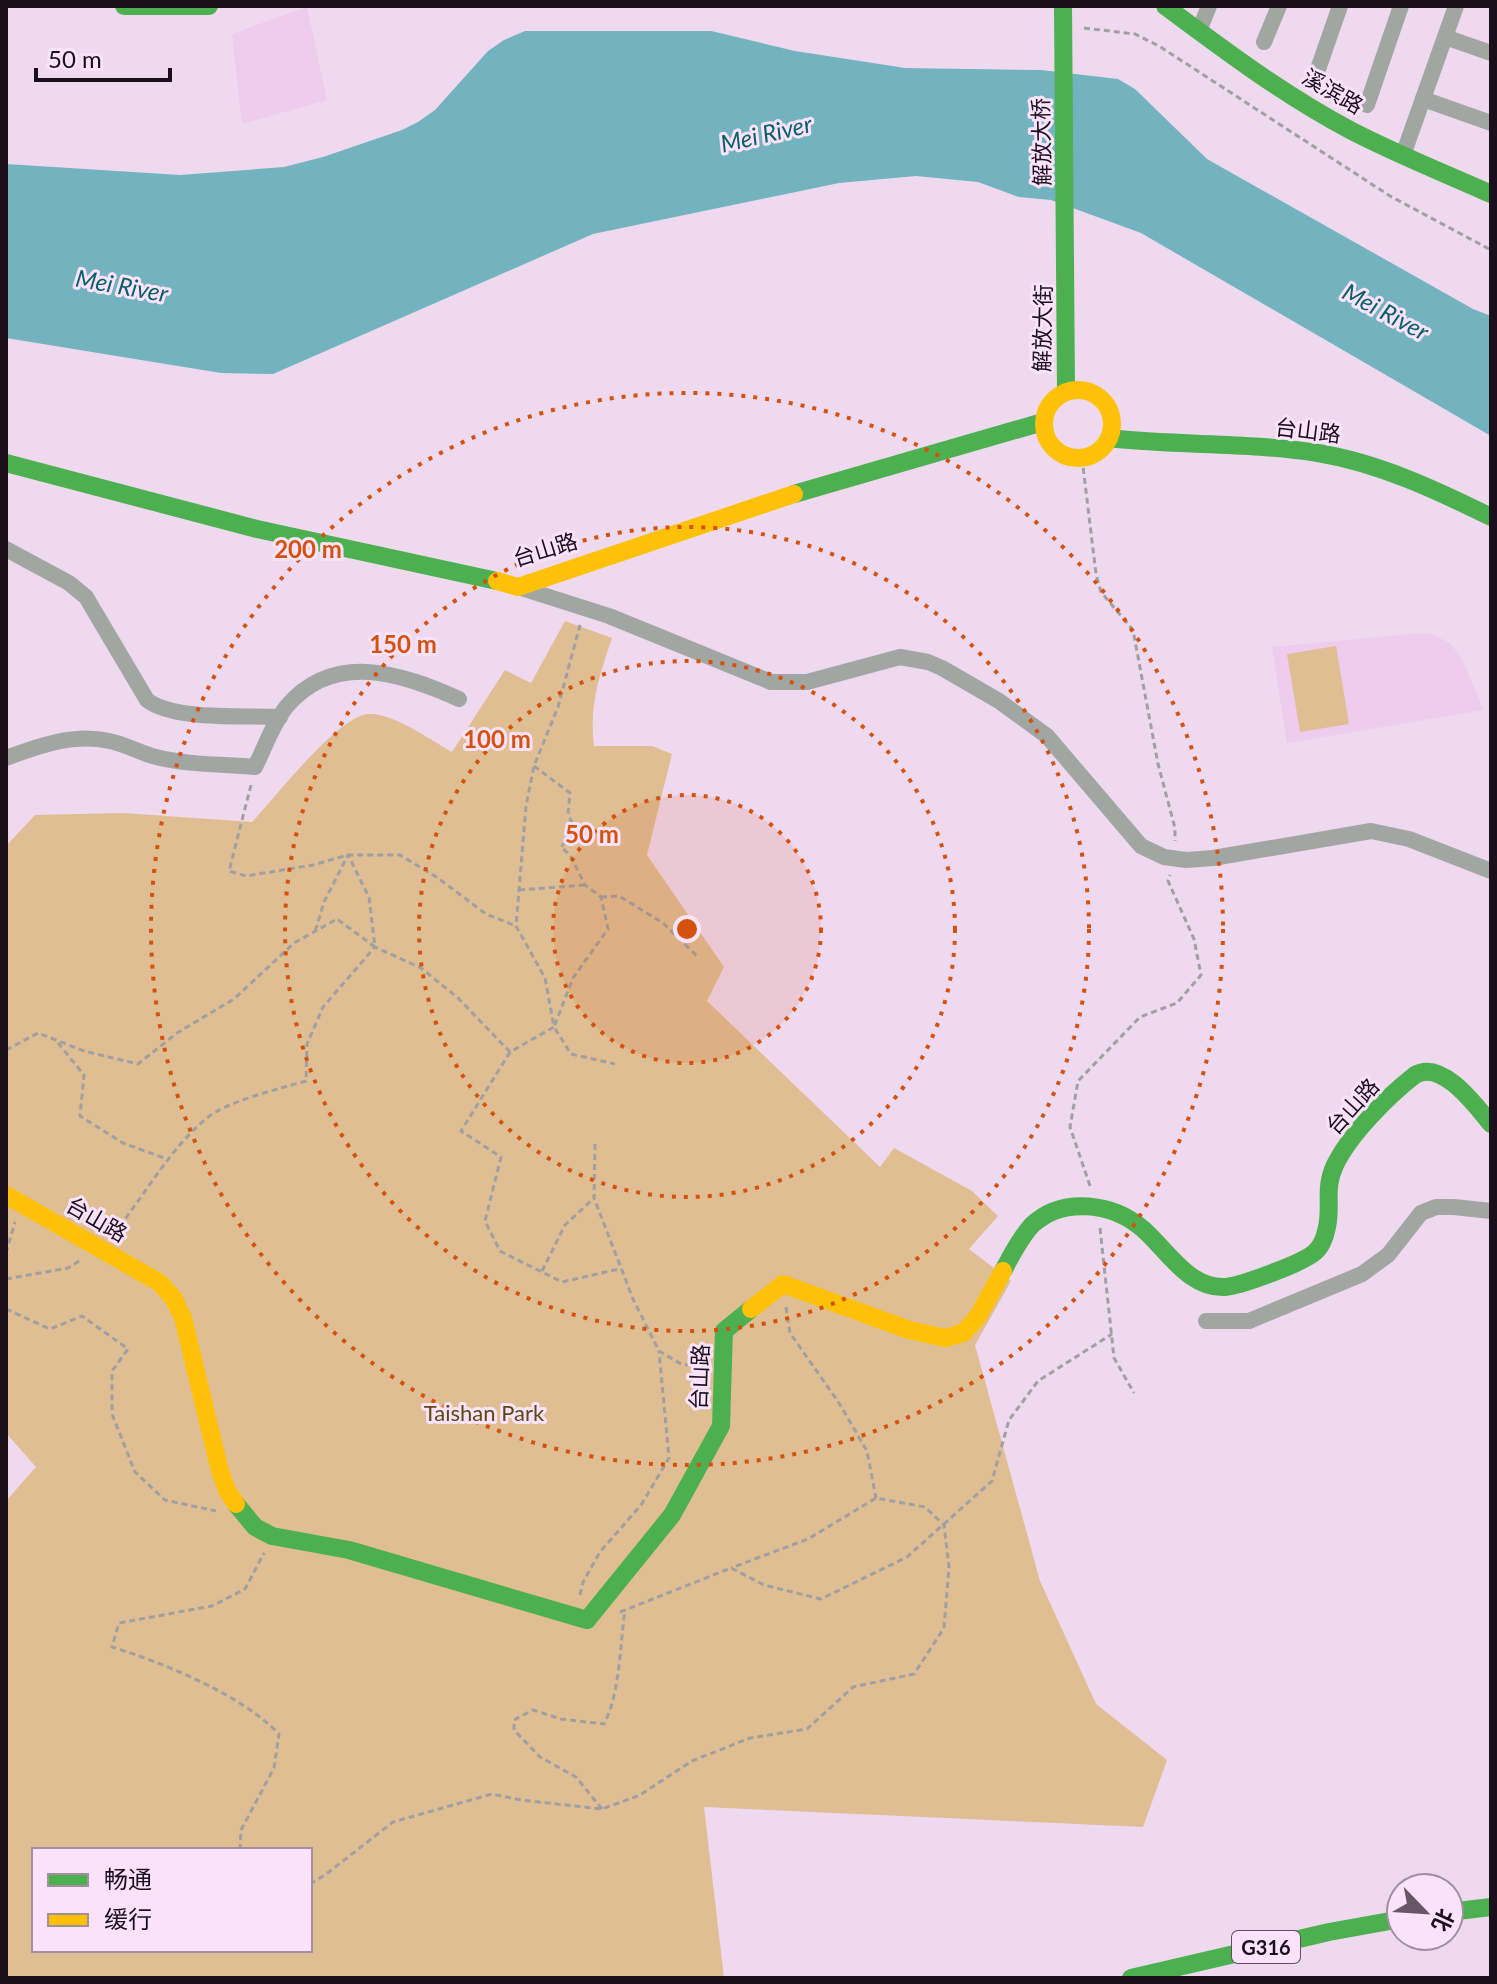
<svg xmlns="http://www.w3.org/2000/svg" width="1497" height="1984" font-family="Lato,'Noto Sans SC',sans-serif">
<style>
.built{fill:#edcced}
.park{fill:#dfbe93;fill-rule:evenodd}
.water{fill:#73b3c0}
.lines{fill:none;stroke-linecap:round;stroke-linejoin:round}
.path{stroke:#a0a0a1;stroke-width:3;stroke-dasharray:6 4;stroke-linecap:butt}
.street{stroke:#a2a6a3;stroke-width:16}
.fast{stroke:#4caf50;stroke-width:18}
.slow{stroke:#ffc107;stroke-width:18}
.ring{fill:none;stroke:#d4520e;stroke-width:4;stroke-dasharray:4 8}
.labels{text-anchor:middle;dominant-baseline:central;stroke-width:6;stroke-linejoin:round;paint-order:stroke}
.shield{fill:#fae3fa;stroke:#5f4f5f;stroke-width:2}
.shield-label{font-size:20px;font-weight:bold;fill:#1c0f1c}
.street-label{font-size:22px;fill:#1c0f1c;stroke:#fae3fa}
.park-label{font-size:22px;fill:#5d4713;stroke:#fae3fa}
.water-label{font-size:24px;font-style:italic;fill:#085f67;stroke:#fae3fa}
.centre{fill:#d4520e;stroke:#fae3fa;stroke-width:4}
.ring-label{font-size:24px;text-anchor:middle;font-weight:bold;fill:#d4520e;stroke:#fae3fa;stroke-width:6;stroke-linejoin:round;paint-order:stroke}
</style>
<rect width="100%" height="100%" fill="#eed9ee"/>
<g class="built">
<path d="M307 7 327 100 242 124 232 34Z"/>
<path d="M1412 634H1431L1450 643 1462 659 1484 710 1287 743 1272 647Z"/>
</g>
<g class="park">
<path d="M565 621 612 638C599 677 589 705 594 746H652L672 754 647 855 724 967 707 1001 880 1167 894 1148 972 1191 998 1216 969 1249 1011 1281 975 1345 1040 1581 1096 1704 1167 1760 1143 1827 704 1807 724 1978H6V1636L8 1632 6 1630V1501L36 1467 6 1433V846L35 815 123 813 252 822C275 798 337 717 368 714 392 712 431 740 452 752L505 670 531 683ZM34 1850H310V1950H34Z"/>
<path d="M1336 646 1349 724 1300 732 1287 654Z"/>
</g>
<path class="water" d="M525 31H711L795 51 905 68 1041 70 1118 79 1135 89 1207 159 1473 309 1491 316V436L1141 233 1051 200 1019 197 978 182 916 176 839 183 593 234 273 374 221 373 6 338V164L180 175 284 167 323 157 402 130 418 122 435 110 488 51 504 40Z"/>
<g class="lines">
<g class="path">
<path d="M1084 28 1135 34 1159 46 1390 196 1491 250"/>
<path d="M1082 458 1096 574 1101 592 1133 630 1158 764 1175 828V841"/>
<path d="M534 766 570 793 568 814 576 831 561 847 570 855 585 885 601 897 608 929 573 978 554 1027 571 1054 615 1064"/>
<path d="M251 785 229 871 246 876 313 865 348 855H400L438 878 486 914 516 926"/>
<path d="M519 890 585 885"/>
<path d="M601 897 619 896 663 923 699 958"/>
<path d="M58 1043 84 1075 80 1116 123 1143 167 1159"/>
<path d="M6 1050 38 1033 84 1051 138 1064 177 1033 234 999 294 943 337 919 375 947 369 897 348 855 324 902 315 932"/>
<path d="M510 1052 461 1131 501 1157 485 1221 500 1251 562 1282 619 1269"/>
<path d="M595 1144 594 1198 633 1299 659 1351 683 1365 703 1364"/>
<path d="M1090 1186 1070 1127 1078 1081 1140 1017 1177 1003 1201 975 1194 939 1168 881 1170 875"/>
<path d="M1100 1228 1114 1358 1134 1393"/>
<path d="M113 1234C145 1196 168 1150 207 1118 225 1102 281 1088 306 1081L307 1044 323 1007 375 947 421 968 458 998 510 1052 554 1027 545 978 516 926 526 806 534 766 558 707 580 625"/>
<path d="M6 1253 15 1222"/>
<path d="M542 1271 565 1225 594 1198"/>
<path d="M6 1279 68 1268 79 1261"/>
<path d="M786 1307 790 1333 839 1403 867 1451 876 1498"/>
<path d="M6 1309 50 1329 82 1316 128 1349 112 1371V1414L135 1472 165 1500 216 1511"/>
<path d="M580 1595 583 1582 600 1552 641 1505 669 1458 659 1351"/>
<path d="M620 1612 731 1568 764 1585 821 1599 907 1557 992 1481 1009 1420 1038 1381 1112 1334"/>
<path d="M602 1809 576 1777 540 1757 514 1730V1720L533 1710 561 1719 604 1724C620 1694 620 1644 625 1610"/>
<path d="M240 1850 241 1830 274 1768 279 1734C242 1695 164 1663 112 1647L119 1623 212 1606 245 1589 264 1553"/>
<path d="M310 1884 325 1875 393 1822 492 1794 521 1800 602 1809 640 1795 692 1761 750 1738 807 1729 853 1687 914 1674 944 1628 949 1567 944 1525 925 1507 876 1498 808 1539 731 1568"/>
</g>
<g class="street">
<path d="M1199 31 1209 6"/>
<path d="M1445 37 1491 53"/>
<path d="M1264 42 1279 6"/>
<path d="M1316 75 1340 6"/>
<path d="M1423 99 1491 123"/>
<path d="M1367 105 1401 6"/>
<path d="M1403 155 1456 6"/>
<path d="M6 549 69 583 86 597 147 700C174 721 245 715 280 717"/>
<path d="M518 587 609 616 771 682H807L900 657 928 662 942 668 999 701 1047 736 1141 846 1164 857 1186 860 1213 858 1371 831 1409 839 1491 871"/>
<path d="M6 758C38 746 74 733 109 741 125 744 140 753 156 757 187 765 223 764 255 767 265 747 273 723 287 706 335 650 403 674 459 699"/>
<path d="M1206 1321H1249L1362 1274 1388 1255 1421 1213 1436 1207H1454L1491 1211"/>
</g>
<g class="fast">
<path d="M124 6H209"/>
<path d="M1063 6 1066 391"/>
<path d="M1165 6C1224 50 1284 95 1350 130 1396 154 1444 173 1491 194"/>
<path d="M1109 438C1178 446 1249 442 1318 453 1379 463 1436 490 1491 517"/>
<path d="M6 463 257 529 497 581"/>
<path d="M794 494 1043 422"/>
<path d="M1003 1271C1011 1256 1020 1238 1032 1225 1063 1196 1113 1203 1143 1229 1167 1250 1189 1289 1225 1287 1241 1286 1305 1262 1315 1252 1321 1247 1325 1237 1326 1231 1333 1208 1323 1190 1335 1165 1350 1134 1388 1096 1415 1075 1442 1059 1476 1106 1491 1124"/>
<path d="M236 1504 255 1527 272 1536 349 1550 587 1620 672 1515 721 1426 724 1331 751 1309"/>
<path d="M1449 1912 1491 1907"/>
<path d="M1131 1978 1329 1932 1401 1919"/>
</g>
<g class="slow">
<circle cx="1078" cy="424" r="34"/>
<path d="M497 581 518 587 794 494"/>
<path d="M6 1195 160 1283 174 1299 183 1318 220 1471 227 1490 236 1504"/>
<path d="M751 1309 783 1284 909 1330 945 1338 963 1333 977 1318 1003 1271"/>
</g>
</g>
<circle cx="687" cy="929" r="134" fill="#d4520e" fill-opacity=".12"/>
<g class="ring">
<circle cx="687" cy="929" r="134"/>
<circle cx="687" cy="929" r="268"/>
<circle cx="687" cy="929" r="402"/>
<circle cx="687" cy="929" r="536"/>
</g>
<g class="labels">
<rect class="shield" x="1232" y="1931" width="68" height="32" rx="6"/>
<g class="shield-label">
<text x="1266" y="1947">G316</text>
</g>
<g class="street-label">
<text transform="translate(1333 91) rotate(30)">溪滨路</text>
<text transform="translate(1041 142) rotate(-91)">解放大桥</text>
<text transform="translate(1042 328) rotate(-89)">解放大街</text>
<text transform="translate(1308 430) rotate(7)">台山路</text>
<text transform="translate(545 549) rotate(-17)">台山路</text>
<text transform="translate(1352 1106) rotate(-48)">台山路</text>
<text transform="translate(97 1219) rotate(30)">台山路</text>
<text transform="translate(699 1377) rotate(-88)">台山路</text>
</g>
<g class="park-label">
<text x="484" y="1412">Taishan Park</text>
</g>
<g class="water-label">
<text transform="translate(766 133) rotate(-13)">Mei River</text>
<text transform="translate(122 285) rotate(10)">Mei River</text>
<text transform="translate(1386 311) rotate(28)">Mei River</text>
</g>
</g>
<circle cx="687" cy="929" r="12" class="centre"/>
<g class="ring-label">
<text x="308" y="558">200 m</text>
<text x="403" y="653">150 m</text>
<text x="497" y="748">100 m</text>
<text x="592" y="843">50 m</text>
</g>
<rect width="1497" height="1984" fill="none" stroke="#1c0f1c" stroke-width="16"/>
<rect x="32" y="1848" width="280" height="104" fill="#fae3fa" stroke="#a18ea1" stroke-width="2"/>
<rect x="48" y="1874" width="40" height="12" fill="#4caf50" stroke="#a18ea1" stroke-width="2"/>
<text x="104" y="1888" font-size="24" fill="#1c0f1c">畅通</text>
<rect x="48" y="1914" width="40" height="12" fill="#ffc107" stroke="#a18ea1" stroke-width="2"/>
<text x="104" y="1928" font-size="24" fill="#1c0f1c">缓行</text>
<g transform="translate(1425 1912) rotate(115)"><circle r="38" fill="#fae3fa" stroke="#a18ea1" stroke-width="2"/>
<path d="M0-6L14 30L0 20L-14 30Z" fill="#665666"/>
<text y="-12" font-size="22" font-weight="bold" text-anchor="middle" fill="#1c0f1c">北</text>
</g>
<path d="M36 68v12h134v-12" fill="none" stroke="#1c0f1c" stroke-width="4"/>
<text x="48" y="68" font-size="24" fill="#1c0f1c" stroke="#fae3fa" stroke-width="6" paint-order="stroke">50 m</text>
</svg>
